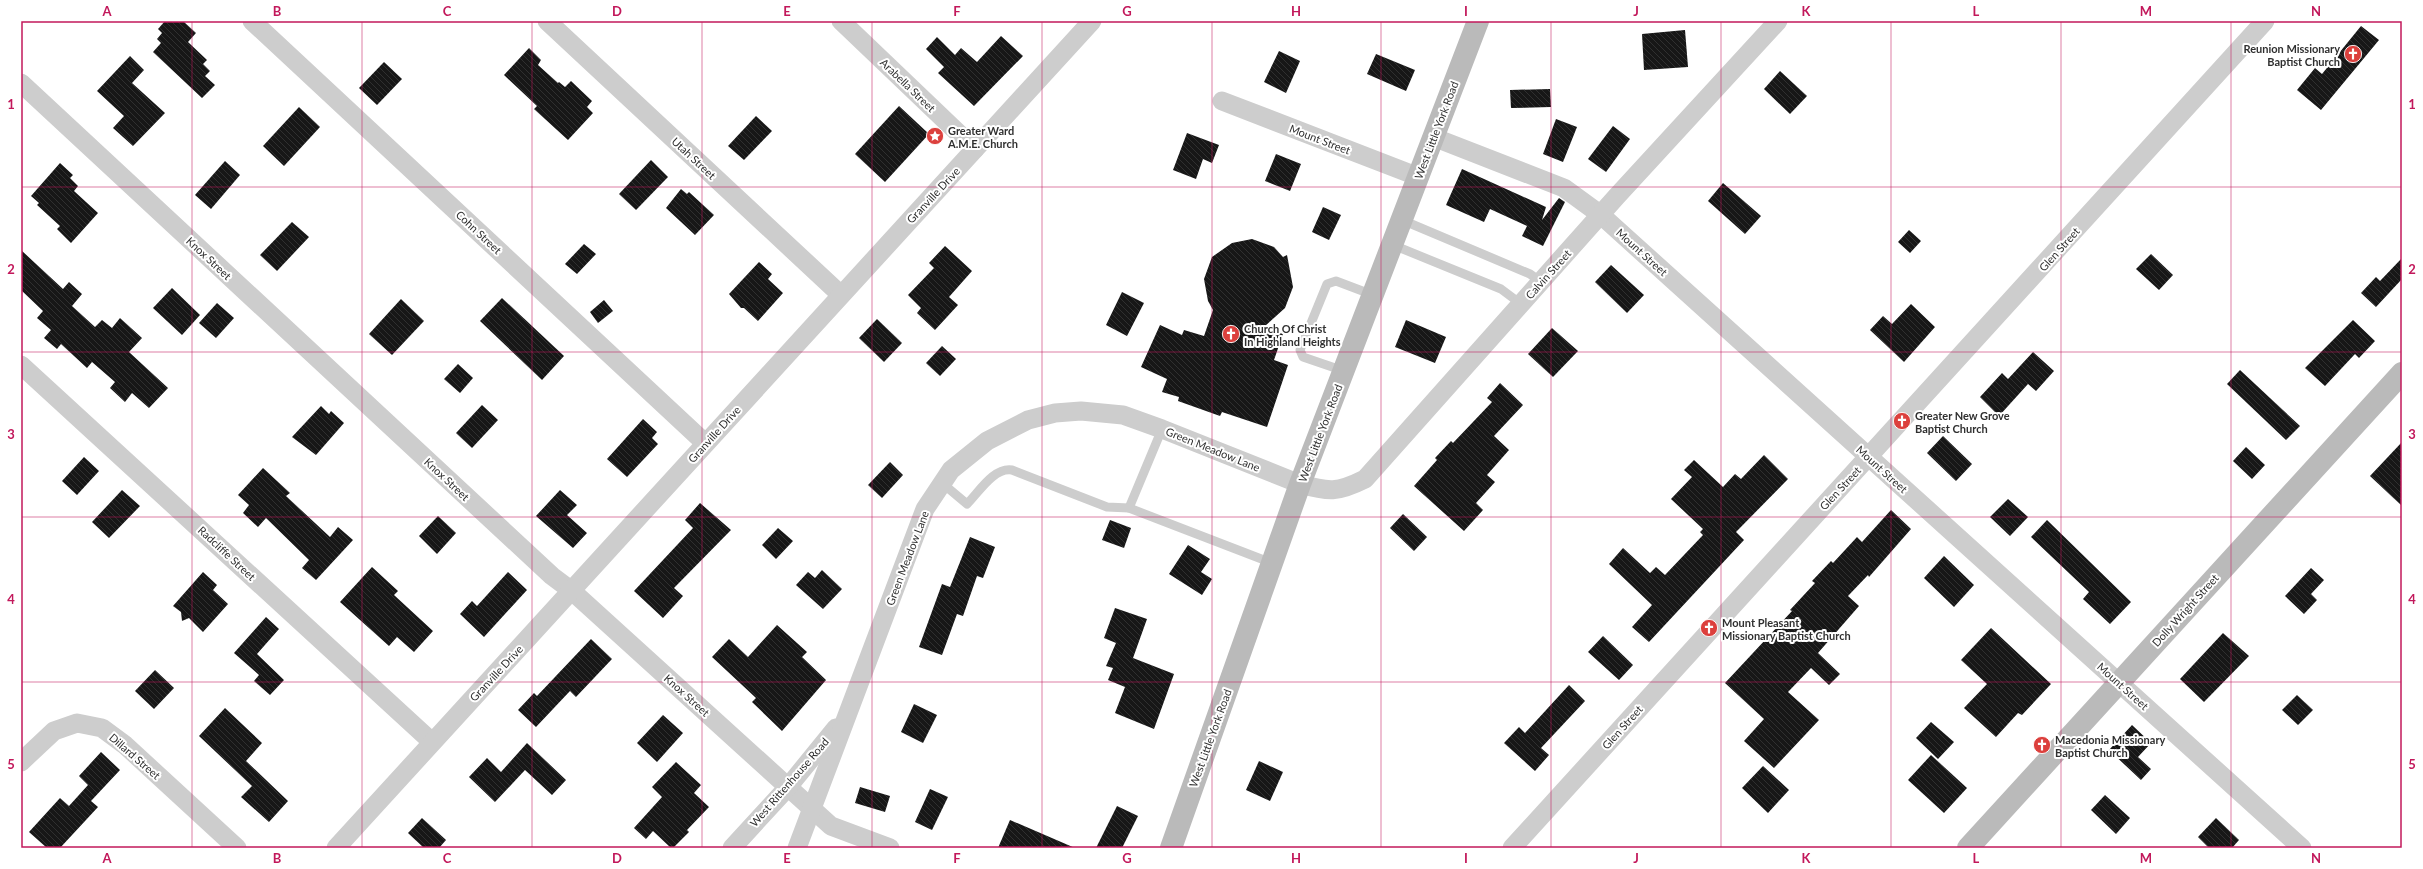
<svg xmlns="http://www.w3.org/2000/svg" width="2423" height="869" font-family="Lato,sans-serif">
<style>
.building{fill:url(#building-back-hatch)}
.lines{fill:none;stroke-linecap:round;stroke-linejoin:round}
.lane{stroke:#cdcdcd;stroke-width:9}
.street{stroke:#cdcdcd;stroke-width:19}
.secondary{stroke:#bababa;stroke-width:22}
.grid{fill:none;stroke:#c2185b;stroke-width:1;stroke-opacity:0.55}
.labels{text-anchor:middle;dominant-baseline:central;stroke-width:4;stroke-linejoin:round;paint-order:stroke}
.poi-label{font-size:11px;font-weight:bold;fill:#303030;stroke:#fff;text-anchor:start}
.street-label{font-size:11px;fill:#303030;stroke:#fff}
.neatline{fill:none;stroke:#c2185b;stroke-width:1.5}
.grid-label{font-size:13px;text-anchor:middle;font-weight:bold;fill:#c2185b}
</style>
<defs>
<pattern id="building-back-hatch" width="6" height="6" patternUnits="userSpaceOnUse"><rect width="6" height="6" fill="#171717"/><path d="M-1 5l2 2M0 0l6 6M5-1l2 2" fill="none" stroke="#303030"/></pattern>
</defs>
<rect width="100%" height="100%" fill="#fff"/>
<g class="building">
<path d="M165 21H183L196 33 188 42 207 60 203 64 210 71 205 76 215 85 202 98 153 52 161 43 157 39 162 33 158 29Z"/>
<path d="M2361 26 2379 40 2321 110 2297 90 2315 68 2322 74Z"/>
<path d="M1685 30 1688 67 1644 70 1642 34Z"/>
<path d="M1001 36 1023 56 974 106 938 73 944 67 926 49 937 37 955 55 961 48 977 62Z"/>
<path d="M529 48 541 60 538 65 558 83 559 82 565 87 571 81 592 101 587 107 593 113 568 140 534 109 537 106 504 75Z"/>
<path d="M1279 51 1300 61 1286 93 1264 82Z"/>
<path d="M1376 54 1415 70 1406 91 1367 74Z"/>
<path d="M130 56 144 70 132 83 165 113 133 146 113 128 124 116 97 91Z"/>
<path d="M384 62 402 79 377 105 359 88Z"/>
<path d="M1780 71 1807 96 1790 114 1764 89Z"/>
<path d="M1550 89 1551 107 1511 108 1510 90Z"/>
<path d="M899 106 929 134 885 182 855 154Z"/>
<path d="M299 107 320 127 284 166 263 146Z"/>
<path d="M756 116 772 131 744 160 728 146Z"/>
<path d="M1556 119 1577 127 1563 162 1543 154Z"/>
<path d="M1613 126 1630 139 1606 172 1588 159Z"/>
<path d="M1187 133 1219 145 1212 163 1203 159 1196 179 1173 170Z"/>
<path d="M1276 154 1301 164 1290 191 1265 181Z"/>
<path d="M651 160 668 177 636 210 619 194Z"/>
<path d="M225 161 240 175 211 209 195 195Z"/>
<path d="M60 163 73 175 70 178 78 186 74 191 98 213 71 243 57 229 60 226 37 205 39 203 31 196Z"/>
<path d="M1462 169 1546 207 1542 220 1559 198 1565 202 1543 246 1522 236 1527 226 1490 209 1484 222 1446 205Z"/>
<path d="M1723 183 1761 216 1745 234 1708 201Z"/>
<path d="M681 189 687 194 689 192 714 215 695 235 666 208Z"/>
<path d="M1323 207 1341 215 1329 240 1312 232Z"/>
<path d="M292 222 309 237 277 271 260 255Z"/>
<path d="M1909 230 1921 241 1910 253 1898 242Z"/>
<path d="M1252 239 1274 247 1283 257 1287 255 1293 287 1285 308 1264 327 1283 334 1274 360 1288 365 1267 427 1222 412 1220 416 1178 401 1179 397 1162 392 1167 379 1141 367 1160 325 1182 335 1184 330 1204 336 1213 310 1208 301 1204 279 1212 257 1232 243Z"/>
<path d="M584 244 596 254 577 274 565 264Z"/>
<path d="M945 246 972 271 949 297 958 305 935 330 917 313 921 308 908 295 934 268 929 263Z"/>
<path d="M21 250 63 289 69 282 82 294 72 306 95 327 102 320 112 328 120 318 142 338 129 352 168 388 149 408 132 393 125 402 110 388 115 382 92 362 87 368 61 344 57 349 44 338 51 330 37 318 43 311 21 290Z"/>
<path d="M2151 254 2173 275 2159 290 2136 269Z"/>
<path d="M2402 258V279L2376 307 2361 293 2376 277 2380 281Z"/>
<path d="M759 262 772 274 768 279 783 293 758 321 744 308H741L729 294Z"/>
<path d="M1611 265 1644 295 1627 313 1595 282Z"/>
<path d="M172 288 200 315 182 335 153 308Z"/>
<path d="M1122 292 1144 303 1127 336 1106 325Z"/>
<path d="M502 298 564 356 542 380 480 321Z"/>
<path d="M401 299 424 321 392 355 369 334Z"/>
<path d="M604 300 613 311 598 323 590 312Z"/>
<path d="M217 303 234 318 216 338 199 323Z"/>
<path d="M1911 304 1935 327 1904 362 1870 330 1883 316 1892 324Z"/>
<path d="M877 319 902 343 884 362 859 338Z"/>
<path d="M1406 320 1446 337 1435 363 1395 347Z"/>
<path d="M2353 320 2375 341 2359 358 2355 354 2325 386 2305 368Z"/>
<path d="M1552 328 1578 351 1553 377 1528 354Z"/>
<path d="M942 346 956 359 940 376 926 363Z"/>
<path d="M2033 352 2054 371 2036 391 2028 384 1999 416 1980 397 2002 373 2008 379Z"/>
<path d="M458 364 473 378 460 393 444 379Z"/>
<path d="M2240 370 2300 426 2286 440 2227 384Z"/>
<path d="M1500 383 1523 405 1494 436 1509 450 1487 475 1495 482 1476 503 1483 510 1464 531 1414 486 1437 460 1435 458 1451 441 1453 443 1492 402 1487 398Z"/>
<path d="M482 405 498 420 472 448 456 433Z"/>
<path d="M321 406 329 414 331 411 344 423 316 455 292 437Z"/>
<path d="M643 419 657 432 652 438 658 444 627 477 607 459Z"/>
<path d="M1943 436 1972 464 1956 481 1927 453Z"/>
<path d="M2402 442V506L2370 476Z"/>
<path d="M2246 447 2265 465 2252 479 2233 461Z"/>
<path d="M1764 455 1788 479 1736 532 1744 540 1649 642 1632 627 1652 605 1609 564 1623 548 1650 573 1656 567 1665 575 1703 535 1700 532 1703 529 1671 499 1692 477 1684 470 1694 460 1723 487 1735 474 1741 479Z"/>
<path d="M84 457 99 471 77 495 62 481Z"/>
<path d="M890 462 903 475 882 498 868 485Z"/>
<path d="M263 468 290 493 286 496 330 537 338 527 353 540 316 580 302 568 309 560 266 518 258 527 243 513 249 505 238 495Z"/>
<path d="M122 490 140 506 109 538 92 522Z"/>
<path d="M560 490 577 505 567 515 587 533 573 548 536 516Z"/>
<path d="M2008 499 2028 517 2010 536 1990 517Z"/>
<path d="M700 503 731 530 674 588 683 596 663 618 634 591 693 528 685 520Z"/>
<path d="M1891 510 1911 529 1869 577 1868 575 1848 596 1859 606 1818 653 1840 674 1829 685 1811 668 1788 692 1819 720 1774 768 1744 741 1764 719 1725 683 1792 611 1790 610 1815 583 1812 581 1831 561 1833 563 1857 537 1862 542Z"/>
<path d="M1403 514 1427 537 1414 551 1390 528Z"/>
<path d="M438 516 456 533 437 554 419 536Z"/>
<path d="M1110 520 1131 528 1124 548 1102 540Z"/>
<path d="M2047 520 2131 602 2110 624 2083 599 2089 592 2031 537Z"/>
<path d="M778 528 793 541 776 559 762 545Z"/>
<path d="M970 537 995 547 983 578 977 576 963 616 957 614 942 655 919 647 942 584 950 587Z"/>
<path d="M1188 545 1210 559 1201 572 1212 579 1202 595 1169 574Z"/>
<path d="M1944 556 1974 585 1954 607 1924 578Z"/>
<path d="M372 567 398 591 394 595 433 631 414 652 397 637 389 646 340 602Z"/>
<path d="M2311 568 2324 580 2311 594 2317 600 2304 614 2285 596Z"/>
<path d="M822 570 842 589 823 609 796 585 808 572 815 578Z"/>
<path d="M203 572 217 585 213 590 228 604 203 632 189 618 182 621 181 612 173 606Z"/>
<path d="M508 572 527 590 484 637 460 614 472 601 477 606Z"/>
<path d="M1115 608 1147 619 1133 658 1174 674 1154 729 1115 713 1125 687 1108 680 1113 668 1106 666 1116 643 1104 638Z"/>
<path d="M266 617 279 629 257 654 284 680 270 695 254 681 259 675 234 653Z"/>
<path d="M777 625 807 652 802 657 826 680 782 731 752 702 756 698 712 657 729 639 748 657Z"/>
<path d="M1991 628 2051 684 2022 715 2018 713 1996 737 1964 708 1987 684 1961 660Z"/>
<path d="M2223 633 2249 656 2204 702 2180 679Z"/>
<path d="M1603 636 1633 665 1619 680 1588 652Z"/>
<path d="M591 639 612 659 576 697 570 691 536 727 518 710 534 693 537 696Z"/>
<path d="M155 670 174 688 154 709 135 691Z"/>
<path d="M1569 685 1585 701 1541 748 1549 755 1535 771 1504 743 1519 727 1525 733Z"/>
<path d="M2297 695 2313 710 2298 725 2282 710Z"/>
<path d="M914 704 937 715 923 743 901 732Z"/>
<path d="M225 708 262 743 246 761 288 801 269 822 241 797 252 786 199 736Z"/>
<path d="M663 715 683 733 657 762 637 743Z"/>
<path d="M1931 722 1954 742 1938 759 1916 738Z"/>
<path d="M2132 725 2151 743 2138 757 2151 769 2141 780 2109 750Z"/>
<path d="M527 743 566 780 552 795 525 770 495 802 469 777 487 758 501 772Z"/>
<path d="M101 752 120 770 91 801 98 807 60 848H47L29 832 60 798 69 806 88 785 79 776Z"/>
<path d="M1931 755 1967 788 1944 813 1908 780Z"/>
<path d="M1259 761 1283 772 1270 801 1246 790Z"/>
<path d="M676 762 701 785 694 793 709 807 687 830 689 832 673 848H671L653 831 646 839 634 828 662 797 652 787Z"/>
<path d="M1763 766 1789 790 1768 813 1742 788Z"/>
<path d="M860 787 890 796 885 812 855 803Z"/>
<path d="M930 789 948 797 932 830 915 822Z"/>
<path d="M2105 795 2130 818 2116 834 2091 810Z"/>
<path d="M1117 806 1138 816 1122 848H1096Z"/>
<path d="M422 818 446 840 439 848H424L408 833Z"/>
<path d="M2216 818 2239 840 2232 848H2209L2198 837Z"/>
<path d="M1010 820 1075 848H998Z"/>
</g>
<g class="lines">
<g class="lane">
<path d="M1402 220 1530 274 1541 282"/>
<path d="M1393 245 1501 289 1521 304"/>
<path d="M1344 371 1303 357 1300 350 1327 284 1336 281 1373 295"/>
<path d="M942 483 967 504C979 492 994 467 1012 470L1107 507 1129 508 1272 563"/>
<path d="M1129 508 1162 429"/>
</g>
<g class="street">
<path d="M252 21 705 443"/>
<path d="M547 21 841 295"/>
<path d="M841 21 975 149"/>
<path d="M21 83 552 576 572 591 831 826 890 848"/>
<path d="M1222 101 1419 177"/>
<path d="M1433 137 1564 188 1601 215 2302 848"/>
<path d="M21 365 432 742"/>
<path d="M21 762 54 731 77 723 102 728 125 745 237 848"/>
<path d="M336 848 1092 21"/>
<path d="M732 848 788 787 836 728"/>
<path d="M797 848 925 509 951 470 987 441 1028 420 1055 413 1081 411 1123 415 1162 429 1300 484C1329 492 1337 493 1365 479L1617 196 1778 21"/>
<path d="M1512 848 2265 21"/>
</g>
<g class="secondary">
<path d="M1171 848 1300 484 1478 21"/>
<path d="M1968 848 2402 373"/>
</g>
</g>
<path class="grid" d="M192 21V848M362 21V848M532 21V848M702 21V848M872 21V848M1042 21V848M1212 21V848M1381 21V848M1551 21V848M1721 21V848M1891 21V848M2061 21V848M2231 21V848M21 187H2402M21 352H2402M21 517H2402M21 682H2402"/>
<defs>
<symbol id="church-disc" viewBox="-11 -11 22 22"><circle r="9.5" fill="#dc403d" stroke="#fff"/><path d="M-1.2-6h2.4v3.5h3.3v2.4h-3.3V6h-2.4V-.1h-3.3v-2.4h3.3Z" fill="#fff"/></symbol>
<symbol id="sight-disc" viewBox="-11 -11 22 22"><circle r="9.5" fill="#dc403d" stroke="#fff"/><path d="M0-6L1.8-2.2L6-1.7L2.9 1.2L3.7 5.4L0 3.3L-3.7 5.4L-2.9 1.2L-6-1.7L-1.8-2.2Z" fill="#fff"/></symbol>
</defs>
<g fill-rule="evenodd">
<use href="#church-disc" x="2343" y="44" width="20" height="20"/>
<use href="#sight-disc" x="925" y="126" width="20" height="20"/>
<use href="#church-disc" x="1221" y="324" width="20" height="20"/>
<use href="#church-disc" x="1892" y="411" width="20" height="20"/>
<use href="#church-disc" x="1699" y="618" width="20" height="20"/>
<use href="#church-disc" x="2032" y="735" width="20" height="20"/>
</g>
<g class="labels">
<g class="poi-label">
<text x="2340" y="48" text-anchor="end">Reunion Missionary<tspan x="2340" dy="13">Baptist Church</tspan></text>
<text x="948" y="130">Greater Ward<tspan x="948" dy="13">A.M.E. Church</tspan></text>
<text x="1244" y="328">Church Of Christ<tspan x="1244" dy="13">In Highland Heights</tspan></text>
<text x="1915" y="415">Greater New Grove<tspan x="1915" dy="13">Baptist Church</tspan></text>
<text x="1722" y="622">Mount Pleasant<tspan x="1722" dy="13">Missionary Baptist Church</tspan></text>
<text x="2055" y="739">Macedonia Missionary<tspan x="2055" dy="13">Baptist Church</tspan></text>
</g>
<g class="street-label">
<text transform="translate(908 85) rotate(44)">Arabella Street</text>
<text transform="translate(1436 130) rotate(-69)">West Little York Road</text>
<text transform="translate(1320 139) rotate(21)">Mount Street</text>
<text transform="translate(694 158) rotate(43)">Utah Street</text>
<text transform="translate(933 195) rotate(-47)">Granville Drive</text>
<text transform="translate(479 232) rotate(43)">Cohn Street</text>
<text transform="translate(2059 249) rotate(-48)">Glen Street</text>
<text transform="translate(1642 252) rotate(42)">Mount Street</text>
<text transform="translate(209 258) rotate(43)">Knox Street</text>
<text transform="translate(1548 274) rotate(-48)">Calvin Street</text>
<text transform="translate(1320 433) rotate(-69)">West Little York Road</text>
<text transform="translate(714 434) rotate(-48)">Granville Drive</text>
<text transform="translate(1213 449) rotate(22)">Green Meadow Lane</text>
<text transform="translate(1882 469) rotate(42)">Mount Street</text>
<text transform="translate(447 479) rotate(43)">Knox Street</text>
<text transform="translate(1840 488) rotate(-47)">Glen Street</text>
<text transform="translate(227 553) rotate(43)">Radcliffe Street</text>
<text transform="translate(907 558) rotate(-69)">Green Meadow Lane</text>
<text transform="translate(2185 610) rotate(-48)">Dolly Wright Street</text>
<text transform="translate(496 673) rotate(-47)">Granville Drive</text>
<text transform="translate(2123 686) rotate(42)">Mount Street</text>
<text transform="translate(687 695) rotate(42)">Knox Street</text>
<text transform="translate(1622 727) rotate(-48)">Glen Street</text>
<text transform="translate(1210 738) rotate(-70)">West Little York Road</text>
<text transform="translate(135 756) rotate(41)">Dillard Street</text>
<text transform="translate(789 782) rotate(-49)">West Rittenhouse Road</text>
</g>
</g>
<rect width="2423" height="869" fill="none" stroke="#ffffff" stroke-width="44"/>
<rect x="22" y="22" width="2379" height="825" class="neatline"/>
<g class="grid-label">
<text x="107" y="16">A</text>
<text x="277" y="16">B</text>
<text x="447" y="16">C</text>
<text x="617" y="16">D</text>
<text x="787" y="16">E</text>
<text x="957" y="16">F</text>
<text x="1127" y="16">G</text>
<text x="1296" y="16">H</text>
<text x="1466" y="16">I</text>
<text x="1636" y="16">J</text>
<text x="1806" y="16">K</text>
<text x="1976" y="16">L</text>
<text x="2146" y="16">M</text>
<text x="2316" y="16">N</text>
<text x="11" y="109">1</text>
<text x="2412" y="109">1</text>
<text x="11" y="274">2</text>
<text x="2412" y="274">2</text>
<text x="11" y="439">3</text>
<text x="2412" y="439">3</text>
<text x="11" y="604">4</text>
<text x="2412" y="604">4</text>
<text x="11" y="769">5</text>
<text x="2412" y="769">5</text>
<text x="107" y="863">A</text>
<text x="277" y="863">B</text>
<text x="447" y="863">C</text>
<text x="617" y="863">D</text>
<text x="787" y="863">E</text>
<text x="957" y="863">F</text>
<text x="1127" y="863">G</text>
<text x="1296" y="863">H</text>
<text x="1466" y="863">I</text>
<text x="1636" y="863">J</text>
<text x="1806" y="863">K</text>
<text x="1976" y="863">L</text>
<text x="2146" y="863">M</text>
<text x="2316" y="863">N</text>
</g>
</svg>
